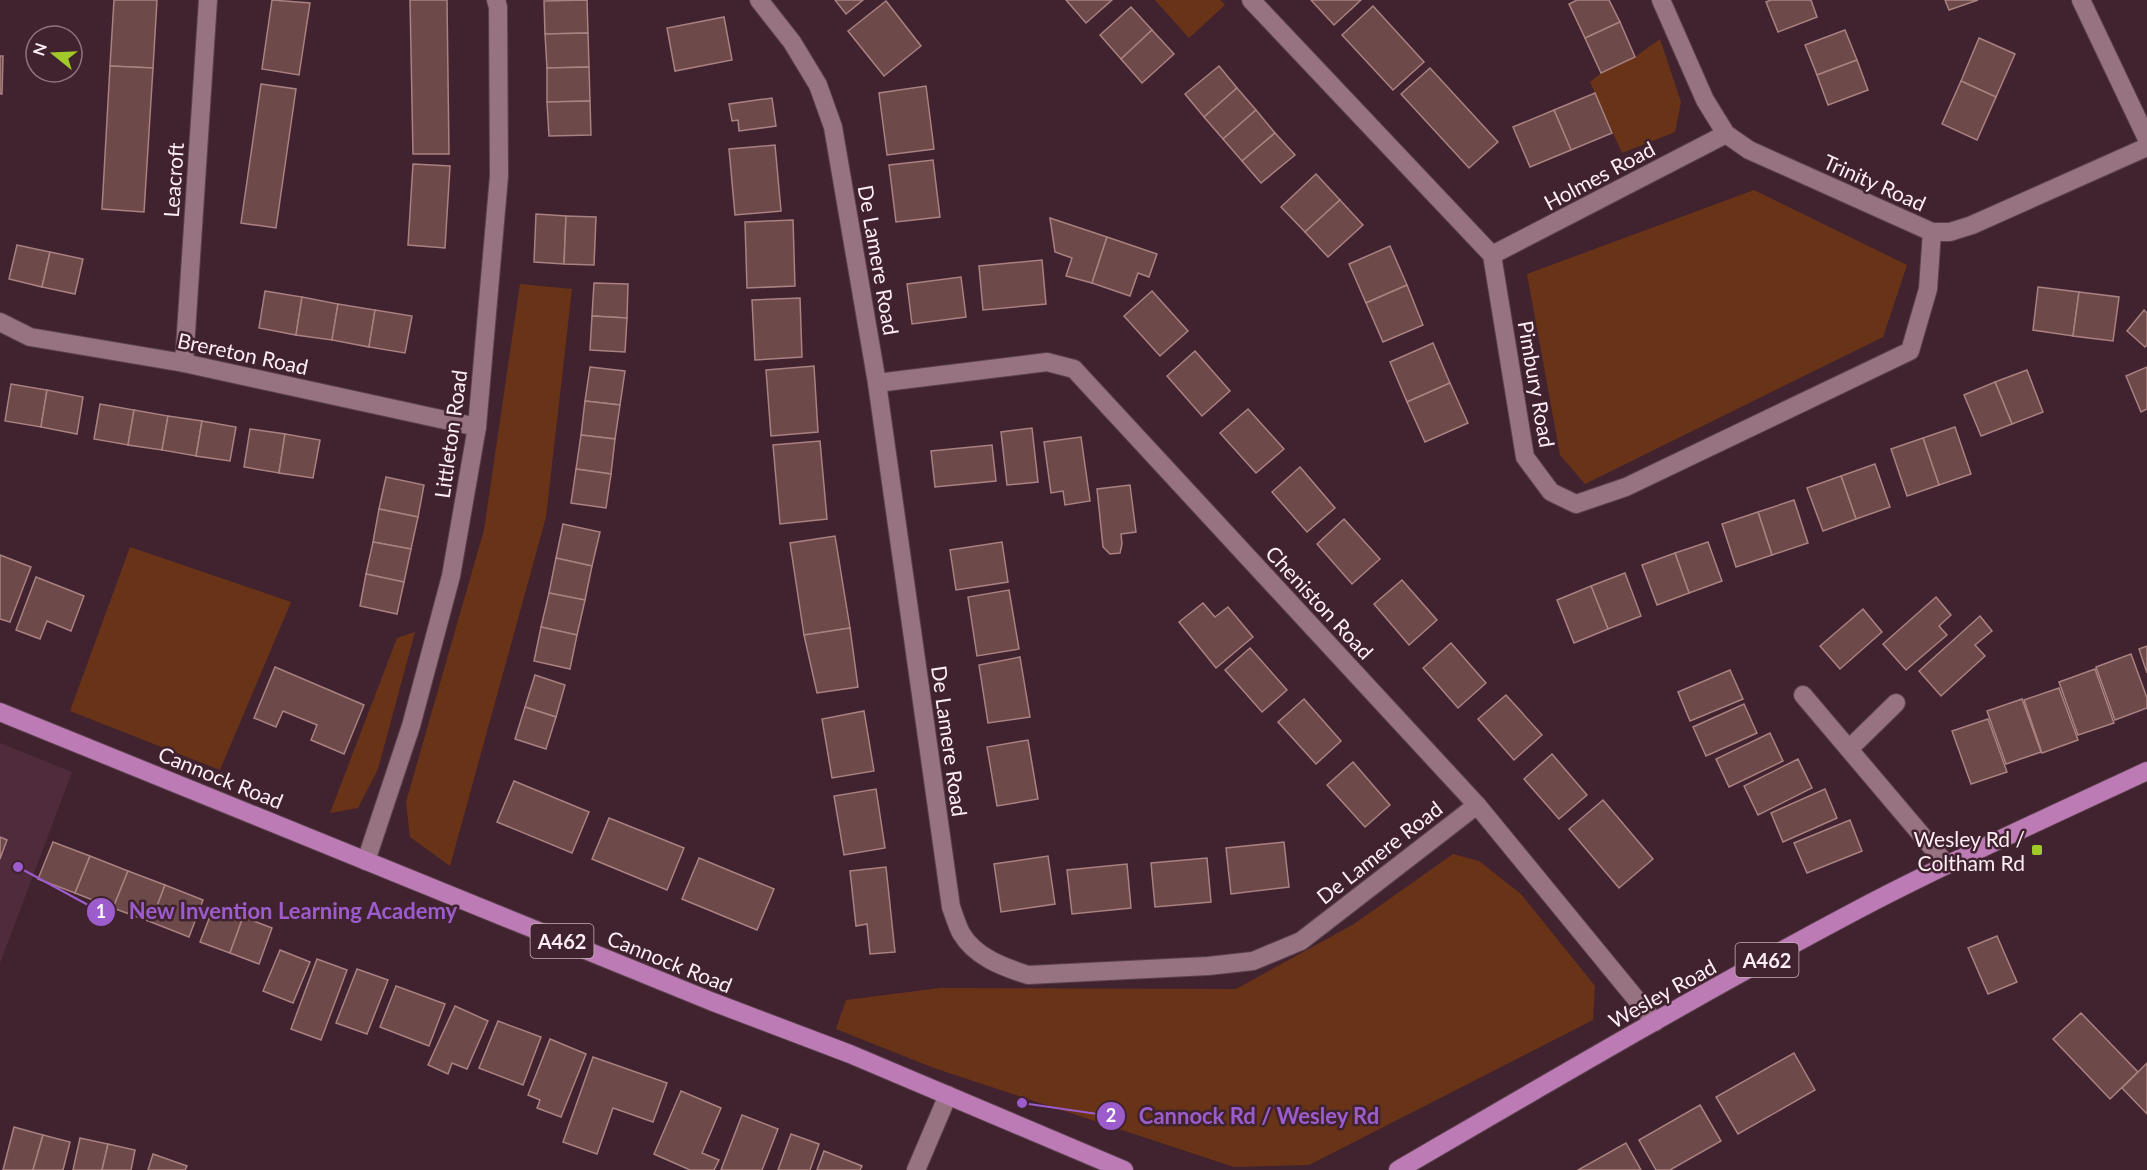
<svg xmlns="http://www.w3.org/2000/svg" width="2147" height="1170" font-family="Lato,sans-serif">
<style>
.built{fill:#502b3c}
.green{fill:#693318}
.building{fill:#6d4949;stroke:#a98181;stroke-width:1.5}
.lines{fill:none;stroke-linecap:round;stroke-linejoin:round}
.minor-casing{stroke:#5b414d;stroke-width:20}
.primary-casing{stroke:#5b414d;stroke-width:20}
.minor{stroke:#977381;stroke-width:18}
.primary{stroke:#bd7bb5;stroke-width:18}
.poi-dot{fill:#a1c929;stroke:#412330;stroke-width:2}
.labels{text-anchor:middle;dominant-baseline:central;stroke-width:5;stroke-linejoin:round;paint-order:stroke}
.shield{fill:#412330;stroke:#c5b1b9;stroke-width:1.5}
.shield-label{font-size:20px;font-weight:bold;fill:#feeef4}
.street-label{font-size:21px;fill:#feeef4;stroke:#412330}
.poi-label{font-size:21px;fill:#feeef4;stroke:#412330;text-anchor:end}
.leader{fill:none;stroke:#9c5ccc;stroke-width:2}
.callout-dot{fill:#9c5ccc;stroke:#412330;stroke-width:2}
.mark-label{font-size:18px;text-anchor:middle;font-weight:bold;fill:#fff}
.callout-label{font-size:22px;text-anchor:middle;font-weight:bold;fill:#9c5ccc;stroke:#412330;stroke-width:5;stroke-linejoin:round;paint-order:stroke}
</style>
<rect width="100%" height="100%" fill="#412330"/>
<path class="built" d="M0 743 72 772 0 963Z"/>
<g class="green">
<path d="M1155 0H1220L1225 5 1189 38Z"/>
<path d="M1660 39 1681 102 1675 132 1622 153 1590 82 1601 73 1635 57Z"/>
<path d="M1754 190 1907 265 1883 337 1585 484 1560 455 1527 274Z"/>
<path d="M520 284 572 289 546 517 450 866 410 837 406 802 484 530Z"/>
<path d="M130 547 291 602 220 770 70 711Z"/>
<path d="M415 632 378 769 358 808 330 813 397 638Z"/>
<path d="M1453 854 1479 861 1521 894 1595 986 1593 1020 1309 1165 1234 1167 934 1068 836 1029 846 1000 940 988 1236 989 1354 924Z"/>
</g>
<g class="building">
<path d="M114 0H157L153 68 110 66Z"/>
<path d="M272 0 310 3 299 75 262 69Z"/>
<path d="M410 0H447L449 154H413Z"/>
<path d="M587 0 588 33 545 34 544 1Z"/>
<path d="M835 0H863L846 14Z"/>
<path d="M1066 0H1112L1086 23Z"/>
<path d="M1311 0H1361L1334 25Z"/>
<path d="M1577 0H1609L1620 22 1585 38 1569 4Z"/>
<path d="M1771 0H1811L1817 17 1778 32 1766 2Z"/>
<path d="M1945 0H1978L1949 10Z"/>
<path d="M886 1 921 46 884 76 848 31Z"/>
<path d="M1373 6 1424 62 1393 90 1342 35Z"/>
<path d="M1131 7 1152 30 1121 59 1100 35Z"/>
<path d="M724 17 732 60 675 71 667 28Z"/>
<path d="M1620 22 1635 57 1601 73 1585 38Z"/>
<path d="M1152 30 1174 54 1142 83 1121 59Z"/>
<path d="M1845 30 1857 60 1817 75 1805 45Z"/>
<path d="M588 33 589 67 547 68 545 34Z"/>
<path d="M1979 38 2015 54 1996 97 1961 81Z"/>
<path d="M0 56H3L2 94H0Z"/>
<path d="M1857 60 1868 90 1828 105 1817 75Z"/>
<path d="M110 66 153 68 144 212 102 209Z"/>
<path d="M1219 66 1237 88 1204 117 1185 94Z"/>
<path d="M589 67 590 101 547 102V68Z"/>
<path d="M1430 68 1498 142 1469 168 1401 94Z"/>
<path d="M1961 81 1996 97 1977 140 1942 124Z"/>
<path d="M261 84 296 89 276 228 241 223Z"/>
<path d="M926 86 934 149 887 155 879 93Z"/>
<path d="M1237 88 1256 110 1223 139 1204 117Z"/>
<path d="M1595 93 1612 133 1571 150 1554 110Z"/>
<path d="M772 98 776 126 739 131 738 120 732 121 729 104Z"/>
<path d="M590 101 591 135 549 136 547 102Z"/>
<path d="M1256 110 1275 133 1242 161 1223 139Z"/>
<path d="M1554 110 1571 150 1530 167 1513 127Z"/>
<path d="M1275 133 1295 155 1261 183 1242 161Z"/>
<path d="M775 145 781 211 735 215 729 149Z"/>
<path d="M933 160 940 217 896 222 889 165Z"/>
<path d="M413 164 450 166 445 248 408 245Z"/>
<path d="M1316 174 1340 200 1305 232 1281 207Z"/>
<path d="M1340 200 1363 225 1328 257 1305 232Z"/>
<path d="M536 214 566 216 564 264 534 262Z"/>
<path d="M566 216 596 217 594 265 564 264Z"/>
<path d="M1050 218 1107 237 1092 283 1066 276 1072 258 1055 252Z"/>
<path d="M793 220 795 286 747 288 745 222Z"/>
<path d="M1107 237 1157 254 1149 277 1138 273 1130 296 1092 283Z"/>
<path d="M17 245 50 252 42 287 9 279Z"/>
<path d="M1390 246 1407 285 1366 303 1349 264Z"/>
<path d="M50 252 83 259 75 294 42 287Z"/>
<path d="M1042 260 1046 304 983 310 979 266Z"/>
<path d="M961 277 966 317 912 324 907 284Z"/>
<path d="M594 283 628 284 627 318 592 316Z"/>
<path d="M1407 285 1423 325 1383 342 1366 303Z"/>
<path d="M2038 287 2079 292 2073 336 2033 330Z"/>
<path d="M265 291 302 297 296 335 259 328Z"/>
<path d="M1152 291 1188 331 1160 356 1124 316Z"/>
<path d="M2079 292 2119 297 2113 341 2073 336Z"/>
<path d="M302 297 338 304 332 340 296 335Z"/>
<path d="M800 298 802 357 755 360 752 300Z"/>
<path d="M338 304 375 310 369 347 332 340Z"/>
<path d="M375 310 412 316 405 353 369 347Z"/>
<path d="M2144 310 2147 313V345L2145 347 2127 331Z"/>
<path d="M592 316 627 318 625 352 590 350Z"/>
<path d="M1433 343 1450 383 1407 402 1390 362Z"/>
<path d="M1195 351 1230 391 1202 416 1167 376Z"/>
<path d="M814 366 818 432 771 436 766 370Z"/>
<path d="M590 367 625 371 620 405 585 401Z"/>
<path d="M2147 367V409L2141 412 2126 376Z"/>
<path d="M2027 370 2043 412 2012 424 1995 382Z"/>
<path d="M1995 382 2012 424 1981 436 1964 395Z"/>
<path d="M1450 383 1468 423 1425 442 1407 402Z"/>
<path d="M11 384 47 390 41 427 5 421Z"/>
<path d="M47 390 83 397 77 434 41 427Z"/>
<path d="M585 401 620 405 615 439 581 435Z"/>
<path d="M100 404 134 410 128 445 94 439Z"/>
<path d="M1248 409 1284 449 1256 473 1220 433Z"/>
<path d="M134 410 168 416 162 450 128 445Z"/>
<path d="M168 416 202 421 196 456 162 450Z"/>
<path d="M202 421 236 427 230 461 196 456Z"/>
<path d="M1955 427 1971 474 1939 485 1923 438Z"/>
<path d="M1032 428 1038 482 1007 485 1001 432Z"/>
<path d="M250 429 285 434 279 473 244 467Z"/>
<path d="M285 434 320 440 313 478 279 473Z"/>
<path d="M581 435 615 439 611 474 576 469Z"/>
<path d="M1081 437 1090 501 1065 505 1063 491 1051 493 1044 442Z"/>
<path d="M1923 438 1939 485 1907 496 1891 449Z"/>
<path d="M820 441 827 519 780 524 773 445Z"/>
<path d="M992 445 996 481 935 487 931 451Z"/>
<path d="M1875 464 1890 507 1856 519 1841 476Z"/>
<path d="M1300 467 1335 508 1307 532 1272 492Z"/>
<path d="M576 469 611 474 606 508 571 503Z"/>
<path d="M1841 476 1856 519 1823 531 1807 488Z"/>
<path d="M386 477 424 485 418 517 379 509Z"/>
<path d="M1130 485 1136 532 1121 534 1122 544 1120 553 1110 554 1103 547 1097 489Z"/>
<path d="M1794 500 1808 543 1772 555 1758 512Z"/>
<path d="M379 509 418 517 411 549 373 542Z"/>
<path d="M1758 512 1772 555 1736 567 1722 524Z"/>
<path d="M1344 519 1380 559 1352 584 1317 544Z"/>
<path d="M563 524 600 532 592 566 556 558Z"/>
<path d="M835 536 850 628 804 635 790 543Z"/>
<path d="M373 542 411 549 404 582 366 574Z"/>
<path d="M1002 542 1008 582 956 590 950 550Z"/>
<path d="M1708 542 1722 581 1689 593 1675 553Z"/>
<path d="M1675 553 1689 593 1657 605 1642 565Z"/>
<path d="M0 555 31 567 10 622 0 619Z"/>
<path d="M556 558 592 566 585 600 549 593Z"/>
<path d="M1625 573 1641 616 1608 629 1591 586Z"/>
<path d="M366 574 404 582 397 614 360 606Z"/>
<path d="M36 577 84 596 71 631 47 621 40 639 16 630Z"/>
<path d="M1402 580 1437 620 1409 645 1374 604Z"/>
<path d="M1591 586 1608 629 1574 643 1557 600Z"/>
<path d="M1009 590 1019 649 977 656 968 597Z"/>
<path d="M549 593 585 600 577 635 541 627Z"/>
<path d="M1936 597 1951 615 1939 626 1947 635 1906 670 1883 644Z"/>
<path d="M1203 603 1215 617 1228 607 1253 637 1216 668 1179 622Z"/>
<path d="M1863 609 1882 632 1840 669 1820 646Z"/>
<path d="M1980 616 1992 631 1975 645 1985 656 1941 696 1919 671Z"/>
<path d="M541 627 577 635 570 669 534 661Z"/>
<path d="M850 628 858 687 817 693 804 635Z"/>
<path d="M1451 643 1486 683 1458 708 1423 668Z"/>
<path d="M2147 646V673L2139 649Z"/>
<path d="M1250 648 1287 690 1262 712 1225 670Z"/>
<path d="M2131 654 2147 698V708L2115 720 2096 667Z"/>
<path d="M1020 657 1030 717 988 723 979 665Z"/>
<path d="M275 667 364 705 344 754 311 740 317 725 283 711 276 727 254 718Z"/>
<path d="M2095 669 2114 723 2078 735 2059 682Z"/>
<path d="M1730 670 1743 699 1690 721 1678 692Z"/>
<path d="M535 675 565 685 556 717 525 707Z"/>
<path d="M2059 688 2078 740 2042 753 2024 700Z"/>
<path d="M1506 695 1542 735 1514 760 1478 719Z"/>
<path d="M1304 699 1341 741 1316 764 1278 722Z"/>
<path d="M2022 699 2041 752 2006 764 1987 711Z"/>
<path d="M1744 704 1757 733 1706 756 1693 727Z"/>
<path d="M525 707 556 717 546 749 515 739Z"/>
<path d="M864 711 874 771 832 778 822 719Z"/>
<path d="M1988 719 2007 772 1971 784 1952 731Z"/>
<path d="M1770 733 1783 761 1729 787 1716 759Z"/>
<path d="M1028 740 1038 799 997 806 987 747Z"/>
<path d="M1552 754 1587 795 1559 819 1524 779Z"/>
<path d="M1798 759 1812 788 1758 815 1744 786Z"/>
<path d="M1353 762 1390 805 1365 827 1327 785Z"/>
<path d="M514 781 589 812 572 853 497 822Z"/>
<path d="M876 789 885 848 844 855 834 796Z"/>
<path d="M1825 789 1837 818 1783 842 1771 813Z"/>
<path d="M1603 800 1653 859 1619 888 1569 829Z"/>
<path d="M609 818 684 848 667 890 592 859Z"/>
<path d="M1850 820 1862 851 1807 873 1794 843Z"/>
<path d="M0 837 7 840 0 859Z"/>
<path d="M53 842 90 856 75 893 38 879Z"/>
<path d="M1284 842 1289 887 1231 894 1226 848Z"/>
<path d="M90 856 128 871 113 908 75 893Z"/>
<path d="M1048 856 1055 904 1001 912 994 864Z"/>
<path d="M699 858 774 889 757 930 682 899Z"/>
<path d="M1207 858 1211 902 1155 907 1151 863Z"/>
<path d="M1127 864 1131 908 1072 914 1067 870Z"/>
<path d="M886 867 895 952 870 954 867 924 856 926 850 871Z"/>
<path d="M128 871 165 885 151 922 113 908Z"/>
<path d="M165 885 203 900 189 937 151 922Z"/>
<path d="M214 906 243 917 230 953 200 942Z"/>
<path d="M243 917 272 928 259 964 230 953Z"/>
<path d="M1997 936 2017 982 1988 994 1968 948Z"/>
<path d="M280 950 310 962 293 1003 263 991Z"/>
<path d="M317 959 347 970 321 1040 291 1029Z"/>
<path d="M357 969 388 980 367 1034 336 1023Z"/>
<path d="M396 986 445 1004 429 1046 380 1027Z"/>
<path d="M455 1006 488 1021 467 1069 452 1063 448 1074 428 1065Z"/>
<path d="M2081 1013 2138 1072 2110 1099 2053 1039Z"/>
<path d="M498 1021 541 1037 523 1085 479 1068Z"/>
<path d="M550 1039 586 1054 561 1117 537 1108 540 1100 528 1095Z"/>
<path d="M1794 1053 1815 1090 1738 1134 1716 1097Z"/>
<path d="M593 1057 667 1083 653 1122 613 1108 597 1154 563 1142Z"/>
<path d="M2147 1063V1114L2122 1088Z"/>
<path d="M681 1091 721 1108 702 1153 719 1160 714 1170H690L654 1154Z"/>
<path d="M1700 1105 1721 1141 1670 1170H1656L1639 1140Z"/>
<path d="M742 1115 778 1129 762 1170H721Z"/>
<path d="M14 1127 43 1135 33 1170H3Z"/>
<path d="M791 1134 819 1144 810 1170H778Z"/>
<path d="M43 1135 70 1142 63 1170H33Z"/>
<path d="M80 1138 108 1144 102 1170H73Z"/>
<path d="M1626 1143 1641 1170H1578Z"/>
<path d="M108 1144 135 1150 131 1170H102Z"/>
<path d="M824 1151 862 1166 860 1170H817Z"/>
<path d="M153 1154 187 1166 185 1170H148Z"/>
</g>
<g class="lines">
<defs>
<g id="minor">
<path d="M759 0 792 42 818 85 833 127 877 383 951 907C954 915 957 925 961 933 975 957 1003 967 1028 975L1208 966 1253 961 1301 941 1477 805"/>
<path d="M1251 0 1492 255 1525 457 1551 492 1576 504 1626 487 1910 351 1928 289 1932 232"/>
<path d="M1661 0 1705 100 1726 134 1749 150 1932 232H1950L1972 225 2147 147"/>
<path d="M2081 0 2147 139"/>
<path d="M1492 255 1726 134"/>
<path d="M0 322 30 337 184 363 477 427"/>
<path d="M184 363 208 0"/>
<path d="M877 383 1047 362 1074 369 1477 805 1655 1022"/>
<path d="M1803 695 1947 865"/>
<path d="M1850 748 1896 703"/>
<path d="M366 861 411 726 451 576 477 427 499 176 498 7 496 0"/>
<path d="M916 1170 948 1095"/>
</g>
<g id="primary">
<path d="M0 712 713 1002 850 1054 1124 1170"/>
<path d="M1398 1170C1551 1081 1704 991 1861 908 1954 859 2051 816 2147 771"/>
</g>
</defs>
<use href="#minor" class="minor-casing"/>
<use href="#primary" class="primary-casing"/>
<use href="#minor" class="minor"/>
<use href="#primary" class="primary"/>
</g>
<rect class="poi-dot" x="2031" y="844" width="12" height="12" rx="3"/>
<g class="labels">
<g class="shield">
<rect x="530.5" y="924" width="63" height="34" rx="4.5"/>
<rect x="1735.5" y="943" width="63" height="34" rx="4.5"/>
</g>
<g class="shield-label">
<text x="562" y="941">A462</text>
<text x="1767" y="960">A462</text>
</g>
<g class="street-label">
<text transform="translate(1599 175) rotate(-28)">Holmes Road</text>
<text transform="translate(173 180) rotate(-86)">Leacroft</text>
<text transform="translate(1875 182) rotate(24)">Trinity Road</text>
<text transform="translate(879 260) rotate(80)">De Lamere Road</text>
<text transform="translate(243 353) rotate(12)">Brereton Road</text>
<text transform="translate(1537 384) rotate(80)">Pimbury Road</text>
<text transform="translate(450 434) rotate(-82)">Littleton Road</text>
<text transform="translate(1320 602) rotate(47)">Cheniston Road</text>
<text transform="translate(950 741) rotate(82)">De Lamere Road</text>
<text transform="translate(221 777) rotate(22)">Cannock Road</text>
<text transform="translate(1379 852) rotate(-38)">De Lamere Road</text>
<text transform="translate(670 961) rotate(22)">Cannock Road</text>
<text transform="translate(1662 993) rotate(-29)">Wesley Road</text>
</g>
<g class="poi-label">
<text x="2025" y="838">Wesley Rd /<tspan x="2025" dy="24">Coltham Rd</tspan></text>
</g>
</g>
<path class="leader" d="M18 867L101 912M1022 1103L1111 1116"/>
<g class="callout-dot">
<circle cx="18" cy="867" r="6"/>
<circle cx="1022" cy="1103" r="6"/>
<circle cx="101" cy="912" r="15"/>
<circle cx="1111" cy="1116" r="15"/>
</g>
<g class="mark-label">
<text x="101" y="918">1</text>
<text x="1111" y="1122">2</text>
</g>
<g class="callout-label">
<text x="293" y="919">New Invention Learning Academy</text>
<text x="1259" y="1124">Cannock Rd / Wesley Rd</text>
</g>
<g transform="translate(54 54) rotate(288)"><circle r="28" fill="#412330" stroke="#8d747e" stroke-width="1.5"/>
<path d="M0-4.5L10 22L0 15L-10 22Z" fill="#a1c929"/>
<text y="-9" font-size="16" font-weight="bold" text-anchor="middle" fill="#feeef4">N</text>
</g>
</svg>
